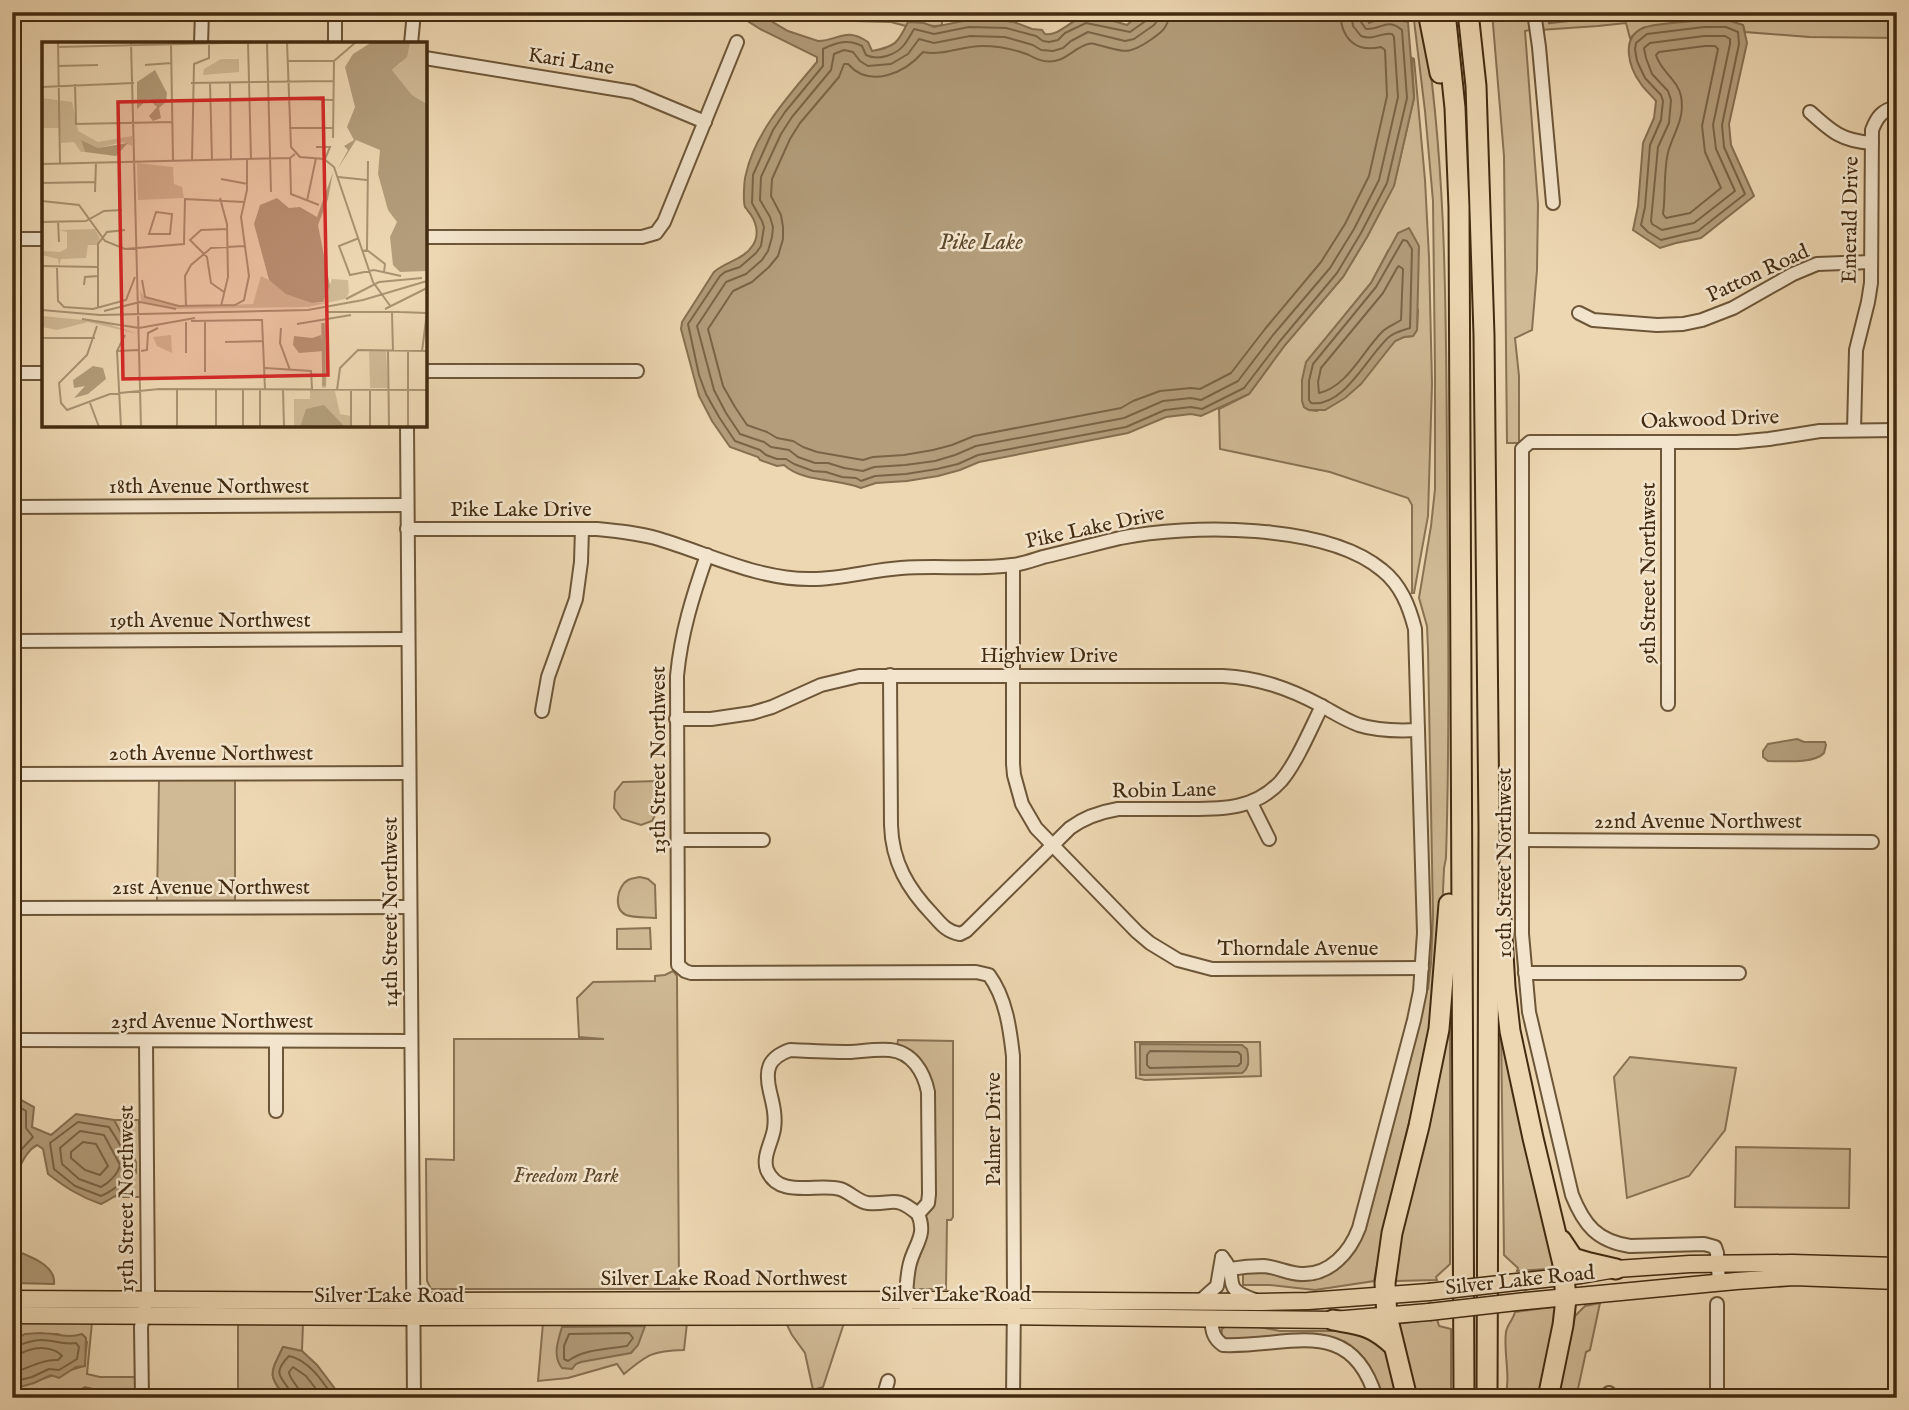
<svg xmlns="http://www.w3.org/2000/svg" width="1909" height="1410" font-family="'IM FELL English',serif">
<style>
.green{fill:#d0ba96;stroke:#897253;stroke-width:2;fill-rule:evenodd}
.water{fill:#b39d7b;stroke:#866f50;stroke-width:2}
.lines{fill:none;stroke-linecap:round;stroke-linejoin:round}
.shore{stroke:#7a6446;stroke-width:2}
.stream{stroke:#866f50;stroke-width:2.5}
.minor-casing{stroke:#6d5638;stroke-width:16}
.major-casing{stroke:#422b10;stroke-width:19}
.highway-casing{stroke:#422b10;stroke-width:23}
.minor{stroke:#f3e5cd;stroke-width:12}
.major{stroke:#edd7b2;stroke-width:16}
.highway{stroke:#edd7b2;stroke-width:19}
.major-bridge-casing{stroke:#422b10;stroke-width:19;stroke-linecap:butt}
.major-bridge{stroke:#edd7b2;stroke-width:16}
.labels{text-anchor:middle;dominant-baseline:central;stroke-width:5;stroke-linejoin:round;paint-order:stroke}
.street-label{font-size:21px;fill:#422b10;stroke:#f3e5cd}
.park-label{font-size:21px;font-style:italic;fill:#5e482b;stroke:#f3e5cd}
.water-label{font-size:23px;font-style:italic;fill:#5e482b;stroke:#f3e5cd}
.inset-river{fill:none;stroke:#b39d7b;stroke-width:3.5}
.inset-road{fill:none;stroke:#a99271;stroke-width:2}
.view{fill:#d62828;fill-opacity:0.15;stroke:#d62828;stroke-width:3.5}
.inset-edge{fill:none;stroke:#422b10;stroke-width:3.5}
</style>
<rect width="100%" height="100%" fill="#edd7b2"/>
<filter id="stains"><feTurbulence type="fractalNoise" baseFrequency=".00286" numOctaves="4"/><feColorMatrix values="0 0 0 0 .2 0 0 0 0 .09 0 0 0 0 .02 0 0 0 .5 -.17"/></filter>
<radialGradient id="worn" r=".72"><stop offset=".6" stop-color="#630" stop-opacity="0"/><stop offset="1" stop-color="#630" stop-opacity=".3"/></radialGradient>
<g class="green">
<path d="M844 12H942V25C930 29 921 22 909 22L906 26 891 22 854 21 847 18Z"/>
<path d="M1413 12H1422C1447 162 1446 315 1447 466 1448 597 1450 727 1446 858L1444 868 1438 1005 1388 1208 1374 1281 1315 1290 1270 1285H1243V1273C1250 1272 1258 1272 1265 1273 1276 1274 1286 1280 1297 1281 1328 1283 1353 1261 1363 1233L1411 1050 1425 990 1428 989 1431 963 1433 915 1428 650 1427 626 1419 598 1431 526 1435 489V371L1433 201 1425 111Z"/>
<path d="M1492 12H1527L1530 30 1525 31 1538 204 1537 270 1532 330 1515 338 1519 376V443H1507L1504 156Z"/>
<path d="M1555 12H1897V38L1809 37 1745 32 1743 25 1727 20 1670 24 1643 28 1630 38 1626 23 1598 26 1540 30 1538 14Z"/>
<path d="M1412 58 1414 59 1425 180 1429 257 1432 384 1428 516 1414 593H1412V505L1408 498 1330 472 1220 449 1219 409 1249 394 1285 345 1343 277 1367 237 1394 185 1414 98ZM1388 251 1418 310 1417 330 1413 336 1404 337 1395 341 1377 362 1317 411 1309 410 1304 407 1345 315 1371 283Z"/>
<path d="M159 780H235V901H157Z"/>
<path d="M658 781 659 808 652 821 641 825 622 819 614 808 615 792 623 782Z"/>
<path d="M640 877 648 879 655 885 656 918C647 917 634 918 626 915 613 909 617 886 628 880 632 878 636 878 640 877Z"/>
<path d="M650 928 651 949H617V929Z"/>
<path d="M673 971 677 976 679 1289H431L427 1281 426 1159 454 1160V1039H604L579 1037 577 998 593 982 655 981V976L665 975Z"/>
<path d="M1450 1001V1264L1436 1277 1437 1280 1395 1281V1255Z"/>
<path d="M1501 1027 1554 1264 1548 1269 1517 1271 1518 1268 1504 1255Z"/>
<path d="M898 1040 953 1041V1217L951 1220H947L946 1289H912C911 1270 921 1256 926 1239 928 1232 927 1224 925 1216L933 1205 932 1092 897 1046Z"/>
<path d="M1135 1042H1260L1261 1076 1145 1080 1136 1078ZM1140 1045V1044L1248 1064 1246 1069 1242 1073 1140 1075Z"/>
<path d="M1630 1057 1736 1068 1725 1130 1689 1176 1627 1198 1614 1077Z"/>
<path d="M114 1120H139L141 1197H117L136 1173V1162Z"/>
<path d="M1736 1147 1850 1149 1849 1208 1735 1207Z"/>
<path d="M1600 1303 1590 1350 1586 1352 1576 1398H1558L1575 1316 1585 1306Z"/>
<path d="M1554 1307 1557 1309 1540 1398H1504C1512 1381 1503 1352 1506 1332 1507 1325 1513 1320 1515 1312Z"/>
<path d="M1437 1319 1439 1326 1451 1329V1398H1412L1396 1324Z"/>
<path d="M12 1321 92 1322 87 1374 100 1377H135V1398H108L101 1391 85 1387 80 1390 76 1398 12 1396V1388L84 1366 87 1342 77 1336 66 1338 58 1334H25L12 1342Z"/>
<path d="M238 1323H303L302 1351 283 1347C271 1372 266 1376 287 1398H238Z"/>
<path d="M543 1323H687L684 1350C652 1351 648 1354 624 1374L617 1364 568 1378 538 1381Z"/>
<path d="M786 1323H844L823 1387 813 1390 805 1353 792 1335Z"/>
<path d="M1249 1325 1280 1331H1362L1386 1347 1398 1398H1382C1363 1315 1292 1336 1228 1341L1221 1336 1222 1329 1226 1326Z"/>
</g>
<g class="water">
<path d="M733 12H756L788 31 818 41C839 41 845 26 868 42L872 51C895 47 898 43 908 22L924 23 934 27 968 20H997L1014 22 1032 29 1042 30 1045 34C1058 37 1070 20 1084 17 1093 14 1117 22 1127 25 1141 10 1159 17 1177 12H1367L1369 23 1383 17 1408 22 1414 98 1394 186 1367 237 1343 277 1285 345 1249 394 1201 416 1191 414 1166 417 1128 433 979 462 960 470 938 476 907 481 876 483 861 488C837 478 804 483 784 465L777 466 760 460 758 457 730 447 712 421 699 396 681 329 682 322 714 272C726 261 744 260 753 245 760 234 756 220 748 211 747 209 746 208 745 207 743 201 744 180 746 174 755 132 790 94 817 62V57L762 30Z"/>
<path d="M1703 20H1727L1743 25 1747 43 1729 124 1731 145 1754 196 1701 238 1676 243 1660 248 1633 230 1638 206 1643 143 1654 118 1656 101C1651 95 1645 90 1641 84 1629 68 1620 38 1643 28 1654 23 1689 22 1703 20Z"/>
<path d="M1409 228 1419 246 1417 330 1413 336 1404 337 1395 341 1361 384 1345 398 1325 410H1309L1304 407 1302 401V380L1306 362 1371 283 1398 233Z"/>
<path d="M1797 739 1804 742H1825L1826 745 1824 753C1814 764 1783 761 1768 761L1763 757V751L1768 744Z"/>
<path d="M1140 1044 1242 1045 1247 1049C1249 1058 1250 1068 1242 1073L1140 1075Z"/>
<path d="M12 1095 34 1107 32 1127 51 1135 76 1114 114 1120C135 1159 152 1179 101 1204 80 1197 65 1187 48 1174L43 1149 37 1145C24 1152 21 1168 12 1179Z"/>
<path d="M12 1249C28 1256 56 1264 54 1284L12 1283Z"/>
<path d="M645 1326 638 1345 631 1353 581 1362 576 1364 572 1369 562 1368C552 1356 558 1341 562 1327Z"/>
<path d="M40 1333C55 1333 67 1339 82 1334L86 1338 85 1366 76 1367 59 1378 51 1375 34 1383 13 1389 12 1342 25 1334Z"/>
<path d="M283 1347 302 1351 317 1365 342 1398H287C266 1374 271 1373 283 1347Z"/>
</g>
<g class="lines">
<g class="shore">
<path d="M1150 12 1147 20 1130 32 1086 23 1065 33 1058 40 1049 42 1043 41 1036 36 1006 28 969 27 934 34 914 29C911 34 908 40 904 45 896 55 878 61 866 55L862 46C848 39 837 42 823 49V66L785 112 773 130 753 175 752 203 762 221 764 227 761 246 756 253 740 267 725 272 720 276 688 324 699 375 706 394 719 417 735 441 760 450 766 455 777 459H786L794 464 813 471 826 472 842 477 856 478 861 481 875 476 906 474 937 469 958 464 978 455 1126 427 1165 410 1191 407 1202 409 1244 388 1280 341 1337 273 1361 233 1387 183 1407 98 1402 30C1387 17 1381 30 1366 29L1361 22 1360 12"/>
<path d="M1159 12 1158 20 1154 25 1134 39 1125 41 1088 32 1071 41 1063 48 1053 51 1041 50 1033 45 1005 37 970 36 934 43 919 39 908 54 891 64 868 66 860 61 853 52 844 50 834 54 831 70 792 117 781 134 761 177 760 200 770 217 773 227 772 237 768 251 762 260 746 274 726 282 697 326 714 390 726 413 740 434 764 442 771 447 789 450 798 457 815 463H828L844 468 863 471 874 467 905 465 935 461 955 455 976 446 1124 418 1163 401 1191 398 1201 400 1238 381 1273 335 1330 268 1354 229 1379 180 1398 97 1394 37 1392 34C1381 32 1373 41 1361 36L1353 26 1351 12"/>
<path d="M1169 12C1169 28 1161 33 1149 41 1126 56 1124 51 1098 45 1095 44 1091 43 1088 44 1071 49 1065 64 1044 61 1038 60 1034 58 1029 55 1014 49 998 46 982 46 962 46 943 56 923 52 905 73 870 89 848 64H844L839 77 800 123 790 139 772 179 771 196 781 215 783 227V239L778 256 769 267 752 282 733 291 708 329 723 386 735 407 747 425 767 432 777 438 793 441 803 447 817 452 863 460 873 457 904 455 933 450 952 445 974 436 1121 408 1133 401 1160 391 1191 388 1200 389 1231 373 1265 329 1321 262 1345 224 1369 176 1387 96 1385 50 1381 47C1355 53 1341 38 1340 12"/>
<path d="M1704 27H1726L1738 32 1739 44 1722 125 1724 147 1745 194 1698 231 1661 240 1648 232 1641 225 1645 207 1650 145 1661 120 1663 101 1661 95 1645 78 1637 61 1635 49 1636 43 1647 34Z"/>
<path d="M1704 36H1725L1730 39V44L1713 125 1716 149 1735 191 1694 223 1662 230 1652 224 1651 221 1658 147 1669 123 1671 100 1668 91 1652 74 1646 58 1644 48 1650 43Z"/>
<path d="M1705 46H1715L1718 49 1702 126 1705 152 1721 188 1690 213 1666 218 1663 214C1666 195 1663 167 1669 149 1675 130 1685 118 1681 96 1678 80 1661 72 1656 55L1659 52Z"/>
<path d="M1403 240 1407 241 1412 249 1410 328C1403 330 1395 332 1389 337 1368 355 1344 408 1311 403L1309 400V381L1313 364 1376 287Z"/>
<path d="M1399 266 1403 269 1401 320C1395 324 1387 327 1382 332 1363 351 1347 387 1319 393L1318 382 1321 368 1383 293 1397 268Z"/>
<path d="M1150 1051 1238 1052 1241 1055V1063L1238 1066 1150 1068 1147 1065V1055Z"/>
<path d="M12 1103 26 1111V1128L33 1137 21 1150 12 1165"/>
<path d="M78 1122 109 1127C128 1157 142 1177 101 1196L75 1186 54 1169 50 1143Z"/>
<path d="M80 1131 104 1135 120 1165C118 1174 109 1183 101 1187L79 1179 62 1164 60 1148Z"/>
<path d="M83 1142 96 1144 108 1166 100 1175 85 1170 71 1158V1152Z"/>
<path d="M629 1333 633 1338 627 1346C608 1349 584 1349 568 1361L564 1359V1346L569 1334Z"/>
<path d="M12 1347C23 1345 29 1340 41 1340 55 1340 61 1345 76 1343L79 1347 77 1359 59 1370 49 1369 32 1377 12 1382"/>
<path d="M12 1356C20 1355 22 1352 29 1350 40 1346 55 1348 62 1356L58 1360C42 1359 27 1369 12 1373"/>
<path d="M292 1398C289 1379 267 1378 289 1356 309 1360 323 1382 334 1398"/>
<path d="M301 1398C301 1386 290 1382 289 1372L293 1367 306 1376 323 1398"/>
</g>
<g class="stream">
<path d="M1876 12 1897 14"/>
<path d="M1549 23 1649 12"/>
</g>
<defs>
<g id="minor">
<path d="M1534 12 1539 47 1553 203"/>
<path d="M201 44 202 12"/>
<path d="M335 44V12"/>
<path d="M411 44 414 12"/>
<path d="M425 58 633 92 705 122"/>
<path d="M1810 112C1832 132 1842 141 1872 143"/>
<path d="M425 237H642L656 233 664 222 737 42"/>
<path d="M12 239H44"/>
<path d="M1579 313 1593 320 1657 325 1683 324 1702 320 1733 308 1793 274 1817 264 1871 262"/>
<path d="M425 371H637"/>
<path d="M12 373H44"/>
<path d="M407 425 414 1398"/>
<path d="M1854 430 1856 350 1868 302 1871 283 1872 130C1877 117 1882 110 1897 107"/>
<path d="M1668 442V704"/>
<path d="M12 507 407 505"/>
<path d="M407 529H597C618 531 639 533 659 539 709 554 759 580 812 579 842 579 871 570 901 568 938 565 976 570 1012 565 1023 564 1033 560 1043 557 1069 551 1095 544 1120 538 1189 524 1326 523 1382 570 1401 585 1409 606 1415 629L1424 933 1420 991 1414 1020 1359 1228C1350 1252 1330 1275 1302 1274 1289 1274 1277 1267 1264 1266 1252 1266 1241 1267 1230 1269"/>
<path d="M707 555C693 595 681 633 677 676L678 965 685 971 691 973 976 972 989 975C1006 998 1010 1029 1013 1056L1014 1300 1013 1398"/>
<path d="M1013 565V764L1014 775 1022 804 1036 828 1137 932 1150 943 1178 960 1212 969 1422 968"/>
<path d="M12 641 408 639"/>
<path d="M890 675 891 825C892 862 908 889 933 915 941 924 947 932 960 934L966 931 1070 828C1085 817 1100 812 1118 809 1139 809 1161 809 1182 809 1219 809 1254 811 1281 781 1297 762 1311 728 1322 706"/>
<path d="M542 711 548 677 576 599 581 562 582 529"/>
<path d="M676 719H711L752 713 772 707 821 685 859 676H1223C1259 678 1288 688 1320 705 1333 712 1345 720 1359 725 1378 731 1398 731 1418 730"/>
<path d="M12 774 409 773"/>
<path d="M1251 803 1269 839"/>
<path d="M678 840H763"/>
<path d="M1523 840 1872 842"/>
<path d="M12 908 410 907"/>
<path d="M1525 973H1739"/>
<path d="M12 1040 411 1041"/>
<path d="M790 1050C810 1051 830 1052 851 1052 864 1051 877 1049 890 1050 912 1052 924 1072 928 1092L929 1194 928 1203 918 1214C894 1194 894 1205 868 1203 858 1202 850 1192 840 1189 817 1183 779 1199 767 1170 762 1157 772 1142 774 1129 776 1116 773 1104 770 1092 765 1071 767 1058 790 1050Z"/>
<path d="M276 1111V1041"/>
<path d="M1222 1257C1242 1280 1217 1287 1255 1300"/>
<path d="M1719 1282 1717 1253 1715 1247 1704 1244 1630 1246C1597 1241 1584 1225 1572 1195L1529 1012 1522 934V449L1530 442H1737L1769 439 1820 431 1897 430"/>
<path d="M1199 1302 1217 1286 1222 1257"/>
<path d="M1717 1304V1398"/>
<path d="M906 1309C906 1294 906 1278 910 1263 915 1244 927 1235 918 1214"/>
<path d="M1211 1318C1212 1331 1213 1338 1223 1345 1288 1348 1351 1313 1376 1398"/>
<path d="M1609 1393 1614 1398"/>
<path d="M142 1398 141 1327 148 1291 146 1042"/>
<path d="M883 1398 888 1381"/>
</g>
<g id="major">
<path d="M1526 1281 1581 1275 1616 1269 1690 1264 1792 1263 1897 1266"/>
<path d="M12 1299 414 1301 955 1300 1261 1302 1308 1301 1429 1292"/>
<path d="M1526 1301 1736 1281 1794 1277 1897 1281"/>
<path d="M12 1315 414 1317 1000 1316 1333 1320 1429 1312"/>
</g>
<g id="highway">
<path d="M1428 12 1440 73"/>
<path d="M1445 12 1455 108 1459 207 1464 1398"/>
<path d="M1468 12 1476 86 1484 335 1489 829 1487 1398"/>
<path d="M1501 920 1505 987 1510 1031 1533 1138 1563 1264 1566 1299 1563 1325 1548 1398"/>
<path d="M1561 1240 1573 1258 1590 1263 1616 1269"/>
<path d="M1333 1320C1361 1325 1372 1325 1394 1346"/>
<path d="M1407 1398 1387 1316 1385 1283 1392 1233 1419 1126 1439 1029 1449 904"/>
</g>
</defs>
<use href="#minor" class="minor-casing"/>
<use href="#major" class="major-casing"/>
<use href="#highway" class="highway-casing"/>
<use href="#minor" class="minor"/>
<use href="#major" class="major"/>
<use href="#highway" class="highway"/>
<defs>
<g id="major-bridge">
<path d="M1429 1292 1526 1281"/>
<path d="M1429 1312 1526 1301"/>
</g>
</defs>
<use href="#major-bridge" class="major-bridge-casing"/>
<use href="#major-bridge" class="major-bridge"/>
</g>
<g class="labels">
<g class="street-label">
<text transform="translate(571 62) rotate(9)">Kari Lane</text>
<text transform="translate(1851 220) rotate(-89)">Emerald Drive</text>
<text transform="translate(1758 274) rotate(-25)">Patton Road</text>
<text transform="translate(1710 420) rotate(-2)">Oakwood Drive</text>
<text x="209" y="487">18th Avenue Northwest</text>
<text x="521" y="510">Pike Lake Drive</text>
<text transform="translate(1095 528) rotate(-12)">Pike Lake Drive</text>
<text transform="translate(1649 573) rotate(-90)">9th Street Northwest</text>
<text x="210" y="621">19th Avenue Northwest</text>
<text x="1049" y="656">Highview Drive</text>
<text x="211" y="754">20th Avenue Northwest</text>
<text transform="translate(659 760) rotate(-90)">13th Street Northwest</text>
<text transform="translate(1164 791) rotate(-1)">Robin Lane</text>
<text x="1698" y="822">22nd Avenue Northwest</text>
<text transform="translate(1505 863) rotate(-90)">10th Street Northwest</text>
<text x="211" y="888">21st Avenue Northwest</text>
<text transform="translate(391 912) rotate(-90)">14th Street Northwest</text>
<text x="1298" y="949">Thorndale Avenue</text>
<text x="212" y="1022">23rd Avenue Northwest</text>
<text transform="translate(994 1129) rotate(-90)">Palmer Drive</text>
<text transform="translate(127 1199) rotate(-90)">15th Street Northwest</text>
<text x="724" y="1279">Silver Lake Road Northwest</text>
<text transform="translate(1520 1281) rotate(-6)">Silver Lake Road</text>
<text x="956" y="1295">Silver Lake Road</text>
<text x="389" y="1296">Silver Lake Road</text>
</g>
<g class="park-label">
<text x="566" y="1176">Freedom Park</text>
</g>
<g class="water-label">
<text x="981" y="242">Pike Lake</text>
</g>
</g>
<g transform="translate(42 42)">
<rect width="385" height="385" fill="#edd7b2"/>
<path d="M368 0H385V62L370 53 350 28 359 21ZM179 17H197V30L161 33 162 27ZM0 56 30 60 36 89 56 100 90 94V104L81 100 56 106 39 98 43 110H39L32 100 19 101 18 86H0ZM95 121 131 125 132 142 140 145 142 156 96 158ZM53 187 58 196 55 203H46L44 216 19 217 17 225 16 217 0 213V209L18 210 25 206V190L17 188ZM219 234 270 261H281L290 237 306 238 307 251 303 257 266 265 134 267 99 259 98 248 102 255 141 265 211 262ZM0 274 61 280 96 292 46 280 15 288 0 285ZM283 279 286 307 284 346H280ZM129 293 130 311 115 304 111 295ZM327 308H344L346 346H328ZM268 348 293 349 298 372 308 374V385H252V357H268Z" fill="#d0ba96"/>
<path d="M330 0H368L365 15 350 28 370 53 385 62V229L358 230 351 223 348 195 355 180 346 168 336 132 338 108 314 98 295 128 306 108 302 104 312 98 305 85 313 65 303 25 311 12ZM113 28 125 51 124 60 117 66 119 76 111 79 107 74 115 65 106 57 95 67V40ZM39 98 56 106 86 101 74 114 43 110ZM291 130 286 157 276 183 288 244 281 260 270 261 244 252 227 238 212 182 218 163 235 156 247 166 258 165 275 175ZM279 293 282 309 257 311 251 303 252 294 270 296ZM51 324 61 326 64 337 46 352 32 356 43 344 32 346 31 338ZM282 363 303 385H258L264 367Z" fill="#b39d7b"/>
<path class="inset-river" d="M281 281 282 344"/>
<path class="inset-road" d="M16 0 18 121M89 0 99 385M206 0 209 117M245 0 249 105 258 115 282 117 292 125 331 240 349 265M129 3 131 118M16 5 225 0 229 150M245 19H292M292 19 314 0M103 23 129 21M16 24 56 23M168 40 170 118M188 40 189 117M149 41 292 39M33 42 34 82 130 80M0 45 92 41M246 57 291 58M247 86H291M291 96 292 19M274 105H288L283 117M248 116 249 152 277 163M150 118 152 22 167 16V0M0 122 248 116 253 112M296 135 325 138M179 137 206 142M0 141 54 140M53 150 54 120M178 156 185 182 186 235 179 264M0 159 37 163 63 199 83 207 142 202 143 157 202 160M265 159 274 116M114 170 130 172 128 192H107ZM16 179 17 200M0 180 44 179 62 169 80 168M317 196 297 204 308 233 332 228 359 234M325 208 343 222 342 230M321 209 325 208 326 119M0 224 56 225M15 226 16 259 22 265 51 267 84 258 93 235M100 238 103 255 137 264 193 263 202 258 207 234 199 175 205 148V117M42 243 43 235 56 234M182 250 169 241 165 215 148 198 159 188 185 187M304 257 337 240 380 236M144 265 143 234 149 223 169 206 202 204M56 266V202L65 190 83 188M343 267 385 246M0 268 58 273 266 268 321 258 385 239M62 269 98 260 134 267M286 270H358M357 270 385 271M350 271 351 309M40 277 97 286 153 276M149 279 220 278 223 347M163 279V330M144 280V311M255 282 309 273M55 284 45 313 17 341 19 361 25 368 68 352 117 347 385 348M239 286 238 301 248 328M0 296H53M183 300 221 299M346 308 347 385M75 309 96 308M99 309 105 308 106 291 116 286M366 309V385M380 309 385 271M385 309V336M223 326 269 329 270 347M135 347V385M174 347V385M201 347V385M218 347V385M241 347 242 385M295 348 298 326 316 308 385 309M309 348V385M328 348V385M48 361 57 385M79 385 75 309 83 293"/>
<path class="view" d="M281 56 286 333 81 337 76 60Z"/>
<rect width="385" height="385" class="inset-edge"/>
</g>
<rect width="1909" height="1410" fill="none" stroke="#edd7b2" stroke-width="42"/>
<rect x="14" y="14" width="1881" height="1382" fill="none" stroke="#422b10" stroke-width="3.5"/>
<rect x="21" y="21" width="1867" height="1368" fill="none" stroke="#422b10" stroke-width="2"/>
<rect width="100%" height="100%" filter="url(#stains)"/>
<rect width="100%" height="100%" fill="url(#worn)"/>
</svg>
